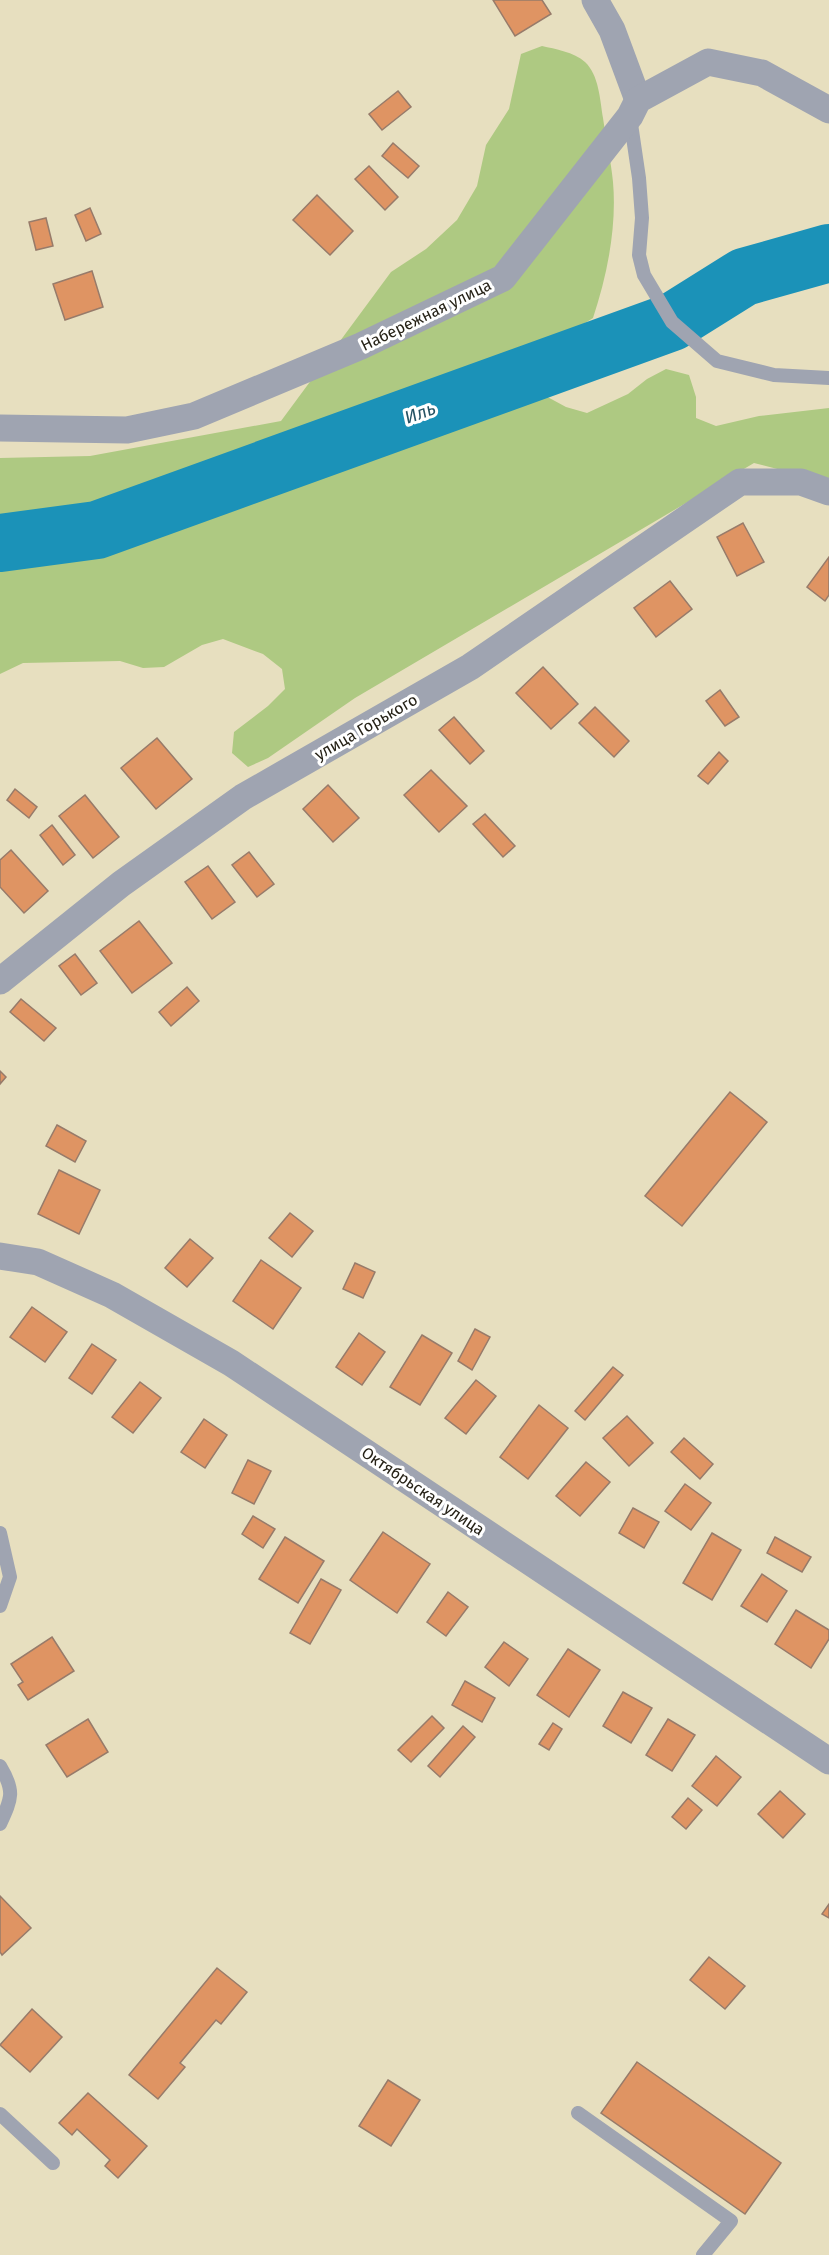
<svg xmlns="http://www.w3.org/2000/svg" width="829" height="2255" font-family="'Fira Sans',sans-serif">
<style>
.green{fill:#aec982}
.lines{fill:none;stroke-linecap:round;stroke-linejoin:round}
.river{stroke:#1b92b8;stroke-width:58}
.building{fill:#df9463;stroke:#977b6a;stroke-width:1.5}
.service{stroke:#9fa4b1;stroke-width:14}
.minor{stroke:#9fa4b1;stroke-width:27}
.labels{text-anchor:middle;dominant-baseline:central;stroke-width:6;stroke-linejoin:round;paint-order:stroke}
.street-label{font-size:16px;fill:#262217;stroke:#fff}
.water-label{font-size:18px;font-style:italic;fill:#265364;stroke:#fff}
</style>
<rect width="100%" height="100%" fill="#e7dfbf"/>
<path class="green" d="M542 46C555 49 574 52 585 62 599 75 600 100 603 118 606 139 611 161 613 182 617 227 607 276 593 318L553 343 531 349 517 366 529 387 566 407 587 413 628 394 647 379 666 369 689 375 696 397V418L716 426 759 416 829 408V478L808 477 754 463 355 698 268 758 248 767 232 753 234 732 268 706 285 689 282 669 263 654 223 639 202 645 164 667 143 668 120 661 23 663 0 674V458L90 456 281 421 391 272 426 249 457 220 477 186 486 145 509 109 521 54Z"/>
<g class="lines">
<path class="river" d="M0 543 97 530 672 322 744 277 829 253"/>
</g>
<g class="building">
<path d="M493 0H542L551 14 515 36Z"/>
<path d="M398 91 411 107 382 130 369 114Z"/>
<path d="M393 143 419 166 408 178 382 156Z"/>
<path d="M369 166 398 197 385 210 355 179Z"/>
<path d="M317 195 353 231 330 255 293 220Z"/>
<path d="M90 208 101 234 86 241 75 215Z"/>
<path d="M46 218 53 246 36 250 29 222Z"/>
<path d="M92 271 103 307 65 320 53 284Z"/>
<path d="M743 523 764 562 737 576 717 537Z"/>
<path d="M829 557V595L825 601 807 587Z"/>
<path d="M670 581 692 609 656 637 634 608Z"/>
<path d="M543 667 578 704 551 729 516 693Z"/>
<path d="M720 690 739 717 725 726 706 701Z"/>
<path d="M595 707 629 741 614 757 579 723Z"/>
<path d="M454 717 484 751 470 764 439 730Z"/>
<path d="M157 738 192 779 156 809 121 768Z"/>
<path d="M719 752 728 761 708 784 698 776Z"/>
<path d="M431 770 467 806 439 832 404 795Z"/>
<path d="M328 785 359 818 333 842 303 809Z"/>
<path d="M15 789 37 807 29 818 7 800Z"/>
<path d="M85 795 119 837 93 858 59 816Z"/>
<path d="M485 814 515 846 503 857 473 824Z"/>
<path d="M52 825 75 855 63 865 40 835Z"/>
<path d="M11 850 48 891 24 913 0 887V860Z"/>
<path d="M249 852 274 884 257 897 232 865Z"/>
<path d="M208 866 235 902 212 919 185 882Z"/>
<path d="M139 921 172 963 132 993 100 951Z"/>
<path d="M75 954 97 983 81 995 59 966Z"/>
<path d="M187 987 199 1001 171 1026 159 1012Z"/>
<path d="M21 999 56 1028 44 1041 10 1012Z"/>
<path d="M0 1071 6 1077 0 1084Z"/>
<path d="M730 1092 767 1122 682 1226 645 1196Z"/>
<path d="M57 1125 86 1141 75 1162 46 1146Z"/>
<path d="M59 1170 100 1190 79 1234 38 1214Z"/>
<path d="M290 1213 313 1231 292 1257 269 1238Z"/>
<path d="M190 1239 213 1258 187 1287 165 1268Z"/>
<path d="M261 1260 301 1288 273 1329 233 1301Z"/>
<path d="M355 1263 375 1272 363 1298 343 1289Z"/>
<path d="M32 1307 67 1332 45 1362 10 1337Z"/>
<path d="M475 1329 490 1337 472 1370 458 1361Z"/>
<path d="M359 1333 385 1352 362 1385 336 1367Z"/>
<path d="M422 1335 452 1353 420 1405 390 1387Z"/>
<path d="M92 1344 116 1360 92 1394 69 1378Z"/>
<path d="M613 1367 623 1375 585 1420 575 1411Z"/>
<path d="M476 1380 496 1396 466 1434 445 1418Z"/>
<path d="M140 1382 161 1398 133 1433 112 1417Z"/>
<path d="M539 1405 568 1428 528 1479 500 1457Z"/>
<path d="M627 1416 653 1443 629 1466 603 1438Z"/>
<path d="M204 1419 227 1435 205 1468 181 1452Z"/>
<path d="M684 1438 713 1464 700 1479 671 1452Z"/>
<path d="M248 1460 271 1471 254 1504 232 1493Z"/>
<path d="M586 1462 610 1482 580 1516 556 1496Z"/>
<path d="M685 1484 711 1503 691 1530 665 1511Z"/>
<path d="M633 1508 659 1522 644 1548 619 1533Z"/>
<path d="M253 1516 275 1529 263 1548 242 1534Z"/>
<path d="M383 1532 430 1564 397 1613 350 1580Z"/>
<path d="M712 1533 741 1550 712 1600 683 1583Z"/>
<path d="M285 1537 324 1561 298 1603 259 1579Z"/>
<path d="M775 1537 811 1557 802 1572 767 1553Z"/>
<path d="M762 1574 787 1591 767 1622 741 1606Z"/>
<path d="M321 1579 341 1590 310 1644 290 1633Z"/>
<path d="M448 1592 468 1607 446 1636 427 1622Z"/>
<path d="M796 1610 829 1630V1639L811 1668 775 1644Z"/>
<path d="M52 1637 74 1671 28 1700 18 1685 23 1682 11 1664Z"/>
<path d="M504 1642 528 1659 509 1686 485 1667Z"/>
<path d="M568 1649 600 1670 569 1717 537 1695Z"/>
<path d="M465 1681 495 1698 482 1722 452 1705Z"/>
<path d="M623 1692 652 1708 631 1743 603 1726Z"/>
<path d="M432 1716 444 1728 411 1762 398 1750Z"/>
<path d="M88 1719 108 1752 67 1777 46 1745Z"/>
<path d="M668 1719 695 1735 672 1771 646 1755Z"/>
<path d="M553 1723 562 1729 549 1750 539 1744Z"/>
<path d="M463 1726 475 1737 440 1777 428 1766Z"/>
<path d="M716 1756 741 1777 717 1806 692 1786Z"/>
<path d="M780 1791 805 1814 783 1838 758 1814Z"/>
<path d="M688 1798 702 1810 686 1829 672 1817Z"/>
<path d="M0 1896 31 1928 2 1955 0 1952Z"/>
<path d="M829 1904V1918L822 1914Z"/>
<path d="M709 1957 745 1986 725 2009 690 1980Z"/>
<path d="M217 1968 247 1992 221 2024 216 2020 180 2063 185 2067 158 2099 129 2075Z"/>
<path d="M32 2009 62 2037 30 2072 0 2045Z"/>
<path d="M637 2062 781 2163 745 2214 601 2113Z"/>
<path d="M388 2080 420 2100 391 2146 359 2126Z"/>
<path d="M88 2093 147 2146 118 2178 105 2166 110 2160 77 2129 72 2135 59 2123Z"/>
</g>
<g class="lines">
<g class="service">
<path d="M630 117 639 178 642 218 639 255 644 275 672 322 717 361 774 375 829 378"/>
<path d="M0 1533 10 1577 0 1606"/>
<path d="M0 1766C15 1791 12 1798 0 1824"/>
<path d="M578 2113 731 2221 703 2255"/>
<path d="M0 2114 53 2163"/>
</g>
<g class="minor">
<path d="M595 0 612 30 638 100"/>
<path d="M0 428 127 430 194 416 361 346 503 278 630 116 638 100 708 62 762 73 829 110"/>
<path d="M0 981 121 884 243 797 470 667 740 482H801L829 492"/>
<path d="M0 1256 38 1262 112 1295 231 1363 829 1761"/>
</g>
</g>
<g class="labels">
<g class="street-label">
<text transform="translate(426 315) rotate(-26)">Набережная улица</text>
<text transform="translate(366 727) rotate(-30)">улица Горького</text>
<text transform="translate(423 1491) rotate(34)">Октябрьская улица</text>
</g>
<g class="water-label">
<text transform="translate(420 413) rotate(-20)">Иль</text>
</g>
</g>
</svg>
